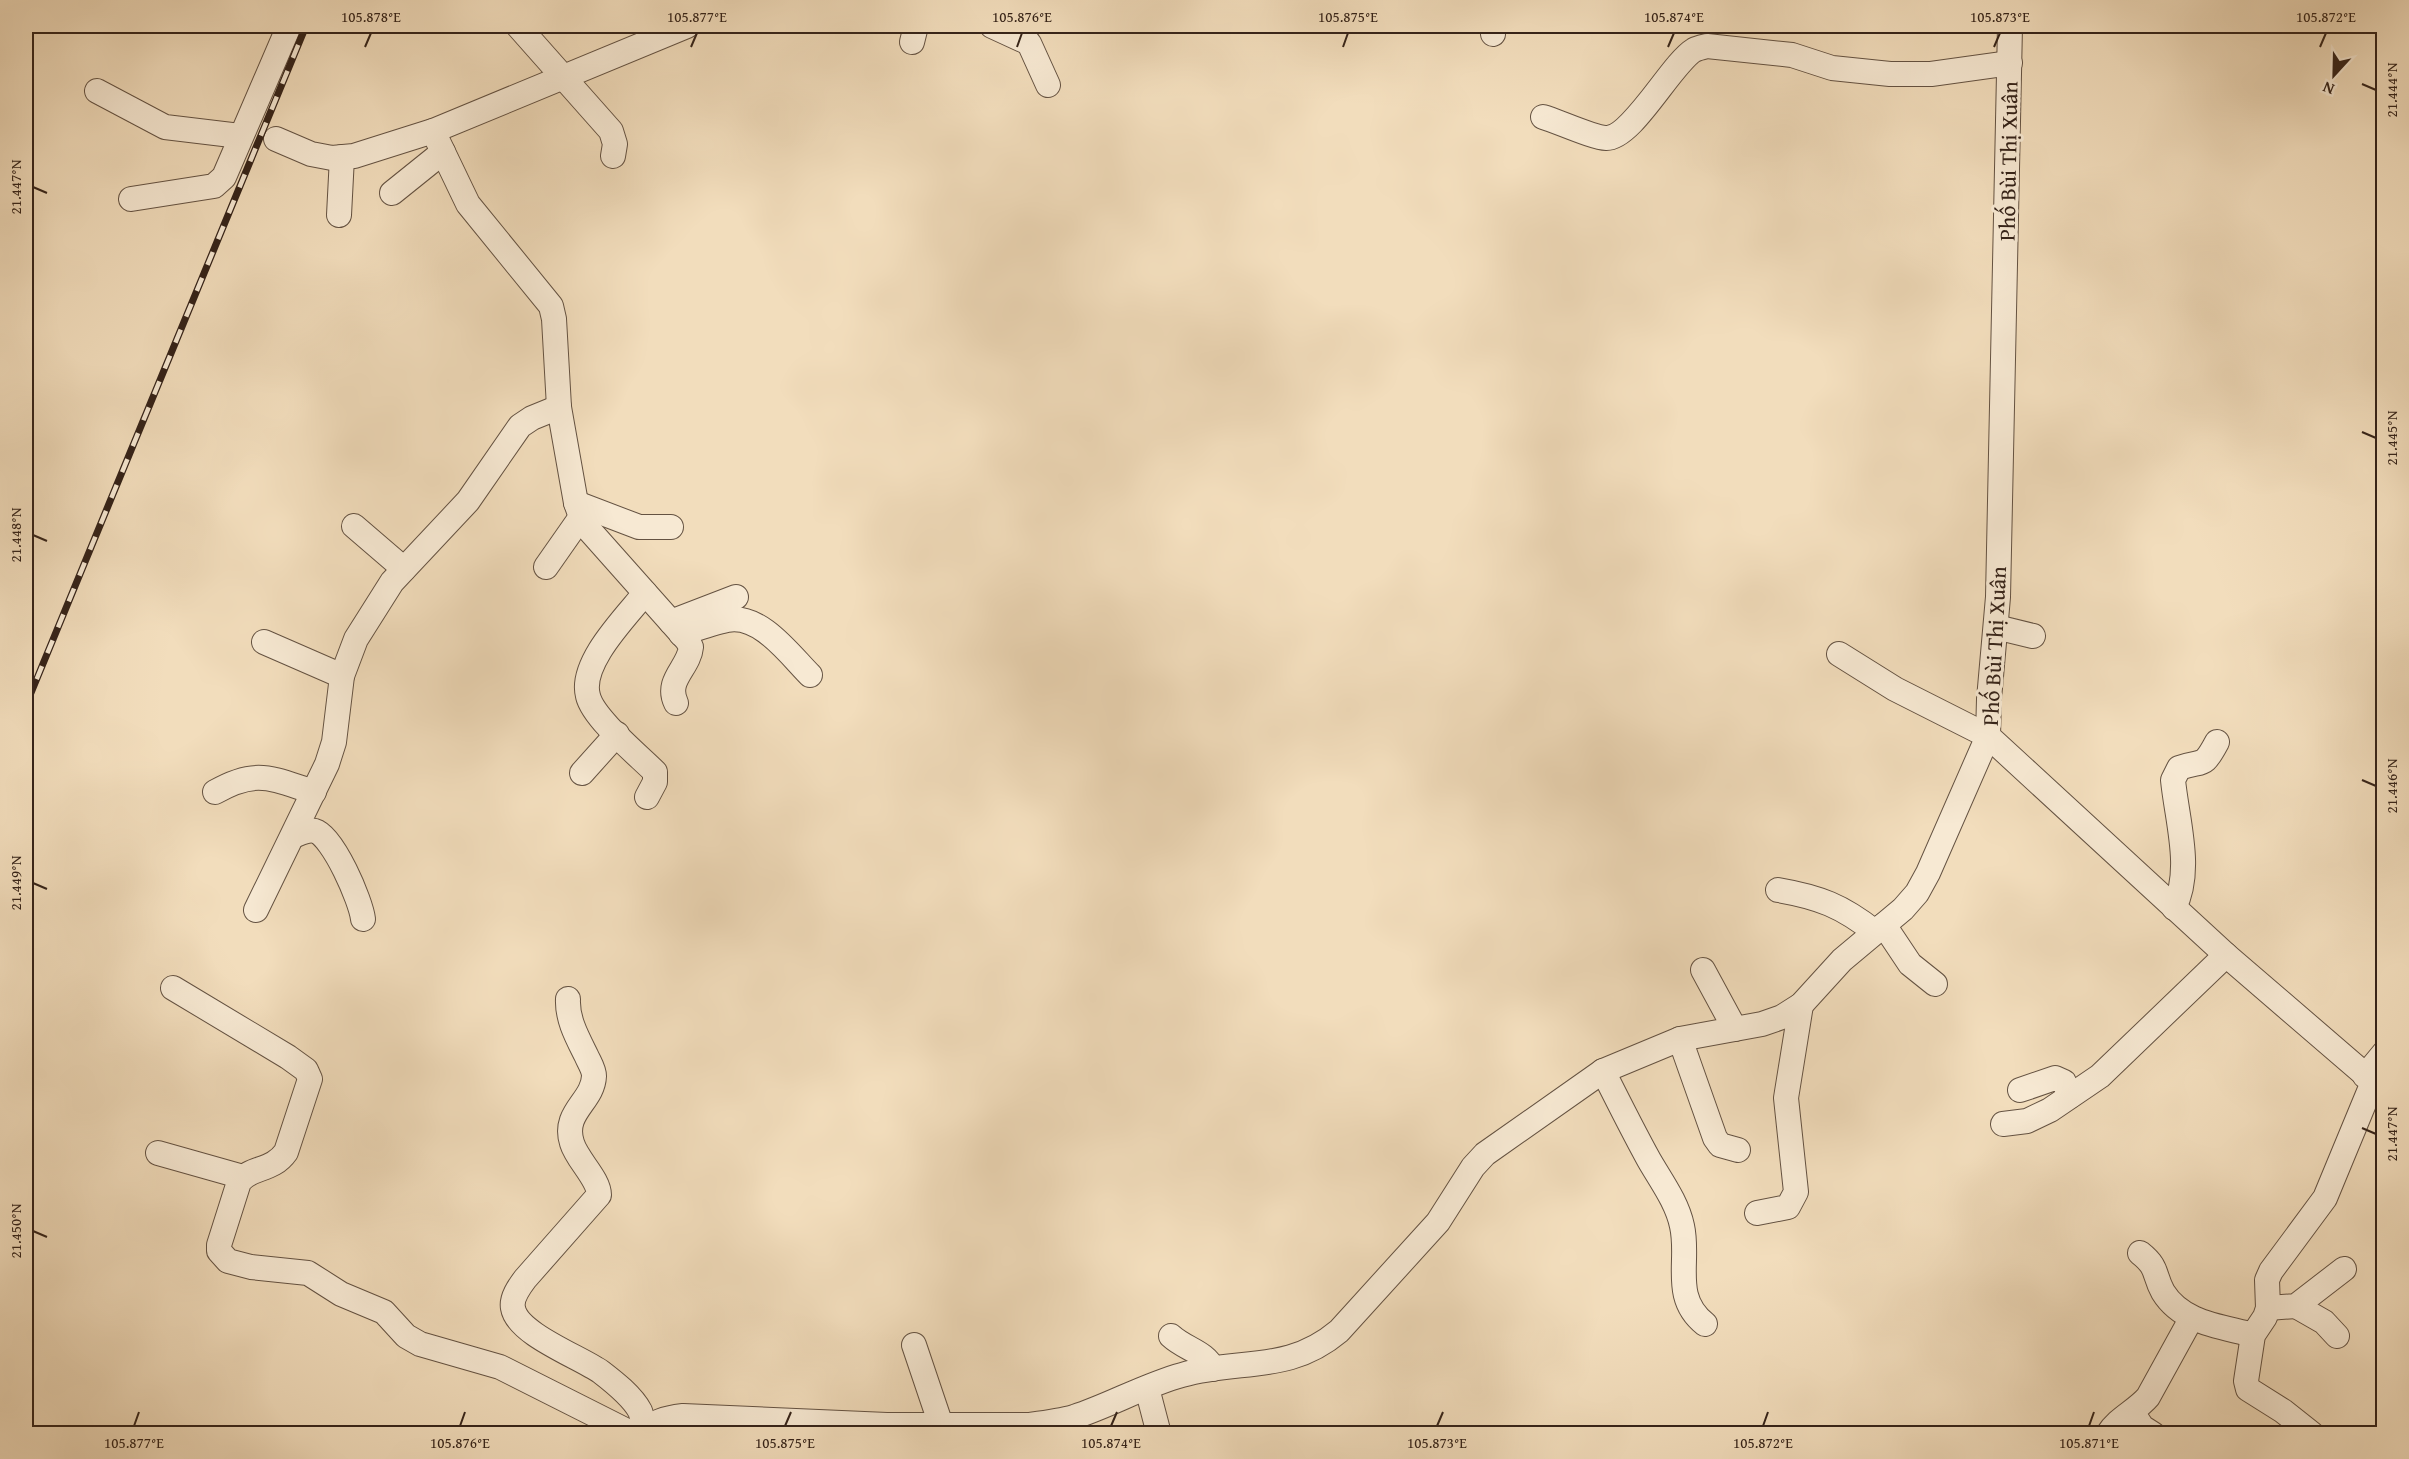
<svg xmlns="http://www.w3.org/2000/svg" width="2409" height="1459" font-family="'Gentium Book Plus',serif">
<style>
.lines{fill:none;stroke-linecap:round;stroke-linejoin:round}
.minor-casing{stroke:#645242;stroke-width:26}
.minor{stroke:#f7e9d3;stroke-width:24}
.rail-casing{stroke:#352319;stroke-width:7}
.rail{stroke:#f7e9d3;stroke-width:4.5;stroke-dasharray:14;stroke-linecap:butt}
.ticks{fill:none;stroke:#352319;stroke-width:2}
.labels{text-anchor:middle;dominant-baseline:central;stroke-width:6;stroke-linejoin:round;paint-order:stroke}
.street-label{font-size:22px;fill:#352319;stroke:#f7e9d3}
.neatline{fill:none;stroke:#352319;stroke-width:2}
.ticks-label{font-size:15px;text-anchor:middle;fill:#352319}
</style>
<rect width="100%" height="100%" fill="#f2ddbc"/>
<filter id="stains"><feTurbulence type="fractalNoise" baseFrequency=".00333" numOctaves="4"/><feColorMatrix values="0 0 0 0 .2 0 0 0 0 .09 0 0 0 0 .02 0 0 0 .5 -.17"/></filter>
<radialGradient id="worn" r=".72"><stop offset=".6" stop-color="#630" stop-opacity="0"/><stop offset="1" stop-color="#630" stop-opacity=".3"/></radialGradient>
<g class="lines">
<defs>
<g id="minor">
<path d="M518 26 611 131 615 144 613 156"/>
<path d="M992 26 1029 43 1048 85"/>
<path d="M1492 26 1493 34"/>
<path d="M2010 26 1998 597 1989 699 1988 736 2226 955 2384 1091"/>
<path d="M912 42 916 26"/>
<path d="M97 91 165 127 240 136"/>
<path d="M1543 117C1557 121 1594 138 1606 138 1632 139 1671 64 1694 50 1698 48 1703 47 1707 46L1792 55 1832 68 1890 74H1931L2010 63"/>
<path d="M433 131 468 204 551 306 554 319 559 407 576 503 581 517 591 532 687 640 691 647C689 668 665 680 676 703"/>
<path d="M276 139 311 154 332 158 354 156 433 131 687 26"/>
<path d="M392 193 443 152"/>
<path d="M131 199 214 186 224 177 289 26"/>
<path d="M339 215 342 157"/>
<path d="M576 503 639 527H671"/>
<path d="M354 526 404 569"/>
<path d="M546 567 581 517"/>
<path d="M645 593C626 617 579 663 588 696 593 718 638 755 655 772V782L647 797"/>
<path d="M671 622 736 597"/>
<path d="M1996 627 2033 636"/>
<path d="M681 634C696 629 712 623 727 620 760 613 790 655 810 675"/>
<path d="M264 642 342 676"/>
<path d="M582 773 617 734"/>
<path d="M215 792C257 768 272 779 314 792"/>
<path d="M293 836C299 834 307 829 315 831 333 836 361 901 363 919"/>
<path d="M1778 890C1819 897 1842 906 1875 932"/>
<path d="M2174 908C2193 870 2177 821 2173 780L2179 768C2204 759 2202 770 2217 742"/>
<path d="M256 910 327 764 334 742 342 676 356 639 392 582 468 501 520 426 532 418 559 407"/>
<path d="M1884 925 1910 964 1935 984"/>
<path d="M1703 970 1735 1029"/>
<path d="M173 988 288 1057 306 1070 310 1079 286 1152C272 1172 251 1166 239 1182L219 1245V1251L228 1261 251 1267 308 1273 341 1294 384 1312 406 1336 420 1344 500 1367 633 1434"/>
<path d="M568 999C567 1019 577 1037 586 1055 589 1062 594 1069 594 1076 593 1102 562 1112 572 1143 577 1160 599 1179 599 1195L525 1279C519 1287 511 1298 513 1308 517 1334 580 1357 601 1372 614 1382 632 1396 640 1411 642 1416 643 1423 645 1428"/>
<path d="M1680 1039 1715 1138 1720 1145 1738 1150"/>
<path d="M1603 1071C1618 1101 1633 1131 1649 1160 1661 1181 1677 1202 1682 1226 1690 1261 1671 1297 1705 1324"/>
<path d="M2365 1076 2384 1053"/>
<path d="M2020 1090 2055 1078 2064 1082 2070 1096"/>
<path d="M2003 1124 2027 1121 2050 1110 2100 1076 2226 955"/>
<path d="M158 1153 243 1177"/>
<path d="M1757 1213 1788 1207 1796 1192 1786 1098 1801 1005"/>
<path d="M2140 1253C2159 1268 2153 1274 2163 1292 2182 1323 2220 1326 2253 1335"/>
<path d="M2296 1306 2324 1322 2337 1336"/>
<path d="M2268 1308 2296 1306 2344 1269"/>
<path d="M1171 1336C1185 1349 1206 1352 1213 1369"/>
<path d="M914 1345 941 1425"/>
<path d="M1147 1388 1159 1434"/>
<path d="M2132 1412 2142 1427 2153 1434"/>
<path d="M639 1434C653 1422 665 1418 683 1416L887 1425H1029C1044 1423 1060 1421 1074 1417 1111 1405 1145 1385 1182 1375 1241 1358 1288 1374 1339 1331L1438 1222 1473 1167 1485 1154 1603 1071 1680 1039 1762 1024 1782 1017 1801 1005 1842 960 1903 909 1917 893 1928 873 1988 736 1895 689 1839 654"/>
<path d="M2108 1434C2118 1418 2136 1411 2148 1397L2191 1319"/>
<path d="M2312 1434 2283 1411 2248 1389 2246 1381 2253 1335 2265 1317 2268 1308 2267 1280 2271 1271 2325 1198 2373 1082"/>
</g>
</defs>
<use href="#minor" class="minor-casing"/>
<use href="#minor" class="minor"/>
<defs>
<path id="rail" d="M26 705 306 26"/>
</defs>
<use href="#rail" class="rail-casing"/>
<use href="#rail" class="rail"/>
</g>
<path class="ticks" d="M365 47 371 33M691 47 697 33M1017 47 1022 33M1343 47 1348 33M1668 47 1674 33M1994 47 2000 33M2320 47 2326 33M2362 84 2376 90M33 187 47 193M2362 432 2376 438M33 535 47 541M2362 780 2376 786M33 883 47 889M2362 1128 2376 1134M33 1231 47 1237M134 1426 139 1412M460 1426 465 1412M785 1426 791 1412M1111 1426 1117 1412M1437 1426 1443 1412M1763 1426 1768 1412M2089 1426 2094 1412"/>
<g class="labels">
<g class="street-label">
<text transform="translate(2008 161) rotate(-89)">Phố Bùi Thị Xuân</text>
<text transform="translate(1994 646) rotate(-87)">Phố Bùi Thị Xuân</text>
</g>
</g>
<rect width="2409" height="1459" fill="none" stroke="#f2ddbc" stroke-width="66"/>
<g transform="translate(2334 75) rotate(202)" stroke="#f7e9d3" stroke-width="4.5" paint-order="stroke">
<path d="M0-4.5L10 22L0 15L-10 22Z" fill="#352319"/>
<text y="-9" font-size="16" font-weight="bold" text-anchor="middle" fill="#352319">N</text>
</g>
<rect x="33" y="33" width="2343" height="1393" class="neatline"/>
<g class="ticks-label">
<text x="371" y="22">105.878°E</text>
<text x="697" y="22">105.877°E</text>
<text x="1022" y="22">105.876°E</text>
<text x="1348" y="22">105.875°E</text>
<text x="1674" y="22">105.874°E</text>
<text x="2000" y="22">105.873°E</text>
<text x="2326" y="22">105.872°E</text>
<text transform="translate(2392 90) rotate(-90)" y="5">21.444°N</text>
<text transform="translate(16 187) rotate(-90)" y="5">21.447°N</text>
<text transform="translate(2392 438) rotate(-90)" y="5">21.445°N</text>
<text transform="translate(16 535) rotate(-90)" y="5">21.448°N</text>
<text transform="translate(2392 786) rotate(-90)" y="5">21.446°N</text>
<text transform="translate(16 883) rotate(-90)" y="5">21.449°N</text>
<text transform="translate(2392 1134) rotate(-90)" y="5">21.447°N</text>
<text transform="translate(16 1231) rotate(-90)" y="5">21.450°N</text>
<text x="134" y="1448">105.877°E</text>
<text x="460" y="1448">105.876°E</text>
<text x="785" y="1448">105.875°E</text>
<text x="1111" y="1448">105.874°E</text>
<text x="1437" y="1448">105.873°E</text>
<text x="1763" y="1448">105.872°E</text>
<text x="2089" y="1448">105.871°E</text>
</g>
<rect width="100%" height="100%" filter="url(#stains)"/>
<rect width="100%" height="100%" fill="url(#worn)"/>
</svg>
